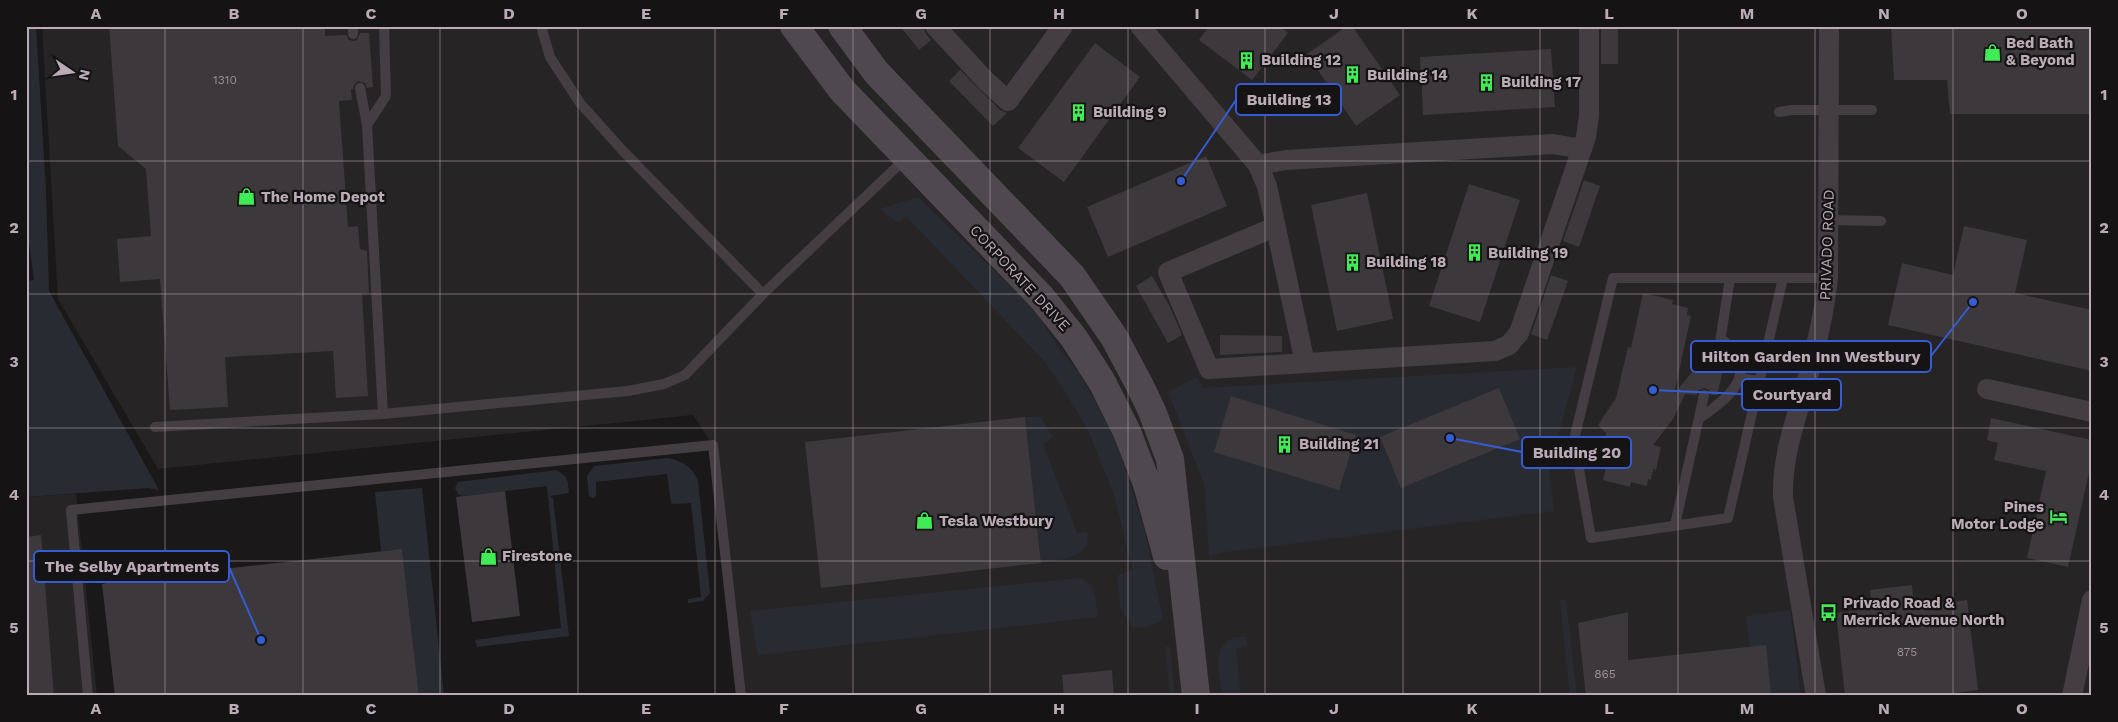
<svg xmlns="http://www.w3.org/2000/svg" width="2118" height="722" font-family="'Work Sans',sans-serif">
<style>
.built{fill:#272426}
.green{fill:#282c32}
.building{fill:#3c383b}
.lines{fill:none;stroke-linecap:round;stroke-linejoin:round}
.lane{stroke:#443e43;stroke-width:10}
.street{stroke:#443e43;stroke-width:20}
.secondary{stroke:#4f484e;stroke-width:28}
.grid{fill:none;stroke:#baabb7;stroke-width:1;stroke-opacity:0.55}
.labels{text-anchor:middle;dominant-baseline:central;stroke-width:4.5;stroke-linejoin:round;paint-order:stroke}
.number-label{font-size:12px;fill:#9a8e98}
.poi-label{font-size:15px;font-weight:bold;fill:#baabb7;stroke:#151314;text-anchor:start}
.street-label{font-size:15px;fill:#baabb7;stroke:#151314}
.leader{fill:none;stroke:#355cd3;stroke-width:2}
.callout-dot{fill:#355cd3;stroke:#151314;stroke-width:2}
.callout{fill:#151314;stroke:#355cd3;stroke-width:2}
.callout-label{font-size:16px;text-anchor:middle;font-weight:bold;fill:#baabb7}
.neatline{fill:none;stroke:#baabb7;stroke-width:2}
.grid-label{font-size:16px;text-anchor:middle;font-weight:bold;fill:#baabb7}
</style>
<rect width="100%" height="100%" fill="#1a1819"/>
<g class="built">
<path d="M42 26H2092V696H741L713 445 693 415 158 469 58 299Z"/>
<path d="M76 494 97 696H26V497Z"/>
</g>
<g class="green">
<path d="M26 26H36L46 191 49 291 159 490 148 488 26 497V281L34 280 26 220Z"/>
<path d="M918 197 1034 309 1058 347 1079 373 1112 432 1125 468 1145 533 1163 620 1143 628 1132 626 1120 607 1118 575 1133 570 1114 494 1088 430 1064 390 1045 362 906 216 898 223 880 209Z"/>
<path d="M1577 367 1549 469 1554 511 1218 553 1209 557 1205 486 1168 392 1197 377 1203 388Z"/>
<path d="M1025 417H1040L1053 437 1043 444 1077 533 1087 532C1093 558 1059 560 1041 563Z"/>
<path d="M668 458C682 461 693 467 698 481L710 593 703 601 688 603V599L701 597 691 503 673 504 671 503 667 474 596 482V496L593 498 589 496 587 476 594 466Z"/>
<path d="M556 470C568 476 568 481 569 493L549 496 553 498 569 636 477 647 475 640 561 628 547 486 463 496 458 494 455 488 458 482Z"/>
<path d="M422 488 444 696H419L402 550 381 551 375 492Z"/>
<path d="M1079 578C1098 585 1095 599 1098 617L758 655 750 611Z"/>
<path d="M1560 600H1566L1577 696H1570Z"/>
<path d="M1790 610 1801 696H1770L1750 648 1746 616Z"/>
<path d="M1235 637H1246L1248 646 1236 648 1241 696H1222C1220 675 1210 647 1235 637Z"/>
<path d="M1165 647H1170L1175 696H1170Z"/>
</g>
<g class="building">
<path d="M109 26H325V36L346 35 349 40 353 41 357 40 360 33H369L373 87 367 88 365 83 358 81 354 85 353 89H351L352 100 339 101 348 227 358 226 360 249 367 251 369 293H362L368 396 336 398 333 351 225 357 228 407 170 410 160 279 120 282 117 239 151 236 146 169 118 146Z"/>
<path d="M900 26H923L926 34 931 40 919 50Z"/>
<path d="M1209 26H1279L1288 33 1252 80 1199 40Z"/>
<path d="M1347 26H1352L1400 95 1356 126 1307 54Z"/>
<rect x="1601" y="26" width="17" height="38"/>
<path d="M1891 26H2092V114H1950L1947 80H1894Z"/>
<path d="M1095 43 1140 77 1064 182 1018 148Z"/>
<path d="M1551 49 1555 107 1423 115 1420 57Z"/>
<path d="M960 70 1000 110 1007 113 993 126 949 81Z"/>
<path d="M1206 156 1227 206 1108 257 1087 207Z"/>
<path d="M1584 180 1600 186 1579 247 1563 241Z"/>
<path d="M1469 184 1520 200 1480 322 1429 306Z"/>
<path d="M1367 193 1393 319 1337 331 1311 205Z"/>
<path d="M1964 226 2027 240 2015 293 2092 310V371L1888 325 1902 263 1953 275Z"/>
<path d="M1551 275 1568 281 1547 340 1531 334Z"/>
<path d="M1152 276 1170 307 1182 335 1168 343 1136 286Z"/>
<path d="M1643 293 1673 300 1672 304 1688 308 1687 315 1691 316 1674 394 1711 349 1713 360 1717 362 1723 360 1728 365 1722 374 1717 395H1711L1709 390 1705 388 1699 390 1697 395 1685 394 1673 419 1653 445 1661 447 1656 470 1653 469 1651 480 1648 479 1647 486 1631 482 1630 487 1603 480 1608 458H1605L1610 436H1606V433L1598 425 1616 398 1628 347 1631 348Z"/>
<path d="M1220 335 1282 336V352L1220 355Z"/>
<path d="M1499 388 1520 439 1401 488 1380 437Z"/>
<path d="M1231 396 1356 435 1339 490 1214 452Z"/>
<path d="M1025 417 1041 563 821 588 805 442Z"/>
<path d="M1991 418 2092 440V459L2068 567 2027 558 2046 471 1994 460 1998 443 1987 440Z"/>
<path d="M505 491 520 616 472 622 456 497Z"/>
<path d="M41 535 54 696H26V537Z"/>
<path d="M402 549 419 696H115L102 584 116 581Z"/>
<path d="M1912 585 1914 606 1967 600 1978 690 1933 696H1845L1836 613 1872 608 1870 590Z"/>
<path d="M1628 612V660L1766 645 1771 696H1586L1578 623Z"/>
<path d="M1112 670 1114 696H1064L1062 675Z"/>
</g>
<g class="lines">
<g class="lane">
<path d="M353 26V34"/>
<path d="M541 26 550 57 580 103 623 151 763 294"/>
<path d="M360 88 367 125 383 414"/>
<path d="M1779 112 1792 110H1872"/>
<path d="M367 125 386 96 384 26"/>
<path d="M1829 220 1881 221"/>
<path d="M1783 278 1728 518 1591 538 1574 440 1613 278H1828"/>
<path d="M1718 355 1730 278"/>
<path d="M1739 378 1759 381"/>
<path d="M1700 418C1718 405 1748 386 1739 359 1736 350 1727 344 1721 338"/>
<path d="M155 427 383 414 628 391 664 384 685 375 763 294 906 158"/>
<path d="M1675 525 1704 395"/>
<path d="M88 696 71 510 713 445 741 696"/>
</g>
<g class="street">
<path d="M935 26 986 81 1008 101 1063 26"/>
<path d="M1140 26 1258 165 1267 186 1305 363"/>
<path d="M1258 165 1286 160 1553 144 1582 149"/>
<path d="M1275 227 1168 272 1209 369 1495 351 1509 345 1519 333 1586 137 1589 116V26"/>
<path d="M1987 389 2092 412"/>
<path d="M1816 696 1783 497C1782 456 1795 422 1806 384 1816 349 1824 314 1828 278L1829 26"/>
<path d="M2072 696 2092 600"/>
</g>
<g class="secondary">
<path d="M794 26 842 90 1041 297 1074 338 1102 382 1127 432 1147 484 1167 556"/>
<path d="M842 26 876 72 896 93 1072 276 1114 337 1140 386 1152 411 1170 459 1196 696"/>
</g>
</g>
<path class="grid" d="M165 26V696M303 26V696M440 26V696M578 26V696M715 26V696M853 26V696M990 26V696M1128 26V696M1265 26V696M1403 26V696M1540 26V696M1678 26V696M1815 26V696M1953 26V696M26 161H2092M26 294H2092M26 428H2092M26 561H2092"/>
<defs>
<symbol id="shop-bare" viewBox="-9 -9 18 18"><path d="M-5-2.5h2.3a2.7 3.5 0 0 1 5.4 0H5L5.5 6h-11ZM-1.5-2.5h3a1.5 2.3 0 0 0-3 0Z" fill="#40eb55" stroke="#151314" stroke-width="2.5" paint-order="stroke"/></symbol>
<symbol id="building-bare" viewBox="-9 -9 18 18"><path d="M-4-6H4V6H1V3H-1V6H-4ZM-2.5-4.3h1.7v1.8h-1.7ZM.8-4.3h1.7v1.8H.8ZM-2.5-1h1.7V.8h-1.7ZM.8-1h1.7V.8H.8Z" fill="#40eb55" stroke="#151314" stroke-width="2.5" paint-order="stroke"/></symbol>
<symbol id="hotel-bare" viewBox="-9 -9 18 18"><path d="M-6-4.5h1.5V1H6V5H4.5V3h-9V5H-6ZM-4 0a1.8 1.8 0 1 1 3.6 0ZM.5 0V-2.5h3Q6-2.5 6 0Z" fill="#40eb55" stroke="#151314" stroke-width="2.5" paint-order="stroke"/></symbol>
<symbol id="bus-bare" viewBox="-9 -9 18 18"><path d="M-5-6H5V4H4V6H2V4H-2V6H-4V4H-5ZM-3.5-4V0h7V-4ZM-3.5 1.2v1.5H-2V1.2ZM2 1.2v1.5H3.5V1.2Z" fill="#40eb55" stroke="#151314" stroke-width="2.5" paint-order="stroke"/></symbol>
</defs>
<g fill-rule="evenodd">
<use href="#shop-bare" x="1980" y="40" width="25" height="25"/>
<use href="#building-bare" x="1234" y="48" width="25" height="25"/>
<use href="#building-bare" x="1340" y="62" width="25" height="25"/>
<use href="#building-bare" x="1474" y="70" width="25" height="25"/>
<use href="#building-bare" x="1066" y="100" width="25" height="25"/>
<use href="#shop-bare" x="234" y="184" width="25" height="25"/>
<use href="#building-bare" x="1462" y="240" width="25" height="25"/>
<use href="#building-bare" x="1340" y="250" width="25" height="25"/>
<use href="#building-bare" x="1272" y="432" width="25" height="25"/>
<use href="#hotel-bare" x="2046" y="504" width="25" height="25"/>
<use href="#shop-bare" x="912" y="508" width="25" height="25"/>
<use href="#shop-bare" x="476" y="544" width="25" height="25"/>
<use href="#bus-bare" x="1816" y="600" width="25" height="25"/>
</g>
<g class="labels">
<g class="number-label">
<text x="225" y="80">1310</text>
<text x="1907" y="652">875</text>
<text x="1605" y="674">865</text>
</g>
<g class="poi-label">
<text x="2006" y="43">Bed Bath<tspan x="2006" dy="17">&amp; Beyond</tspan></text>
<text x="1261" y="60">Building 12</text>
<text x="1367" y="75">Building 14</text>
<text x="1501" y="82">Building 17</text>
<text x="1093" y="112">Building 9</text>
<text x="261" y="197">The Home Depot</text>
<text x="1488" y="253">Building 19</text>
<text x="1366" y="262">Building 18</text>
<text x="1299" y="444">Building 21</text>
<text x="2044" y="507" text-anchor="end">Pines<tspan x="2044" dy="17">Motor Lodge</tspan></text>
<text x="939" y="521">Tesla Westbury</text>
<text x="502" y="556">Firestone</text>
<text x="1843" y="603">Privado Road &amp;<tspan x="1843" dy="17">Merrick Avenue North</tspan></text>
</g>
<g class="street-label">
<text transform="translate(1827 245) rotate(-88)">PRIVADO ROAD</text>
<text transform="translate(1020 278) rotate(47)">CORPORATE DRIVE</text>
</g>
</g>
<path class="leader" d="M1181 181L1236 100M1973 302L1931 356M1653 390L1742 394M1450 438L1522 452M261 640L229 567"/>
<g class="callout-dot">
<circle cx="1181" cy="181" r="5"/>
<circle cx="1973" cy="302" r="5"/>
<circle cx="1653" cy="390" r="5"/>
<circle cx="1450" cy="438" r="5"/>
<circle cx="261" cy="640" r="5"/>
</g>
<g class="callout">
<rect x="1236" y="84" width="105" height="31" rx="5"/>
<rect x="1691" y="341" width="240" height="31" rx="5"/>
<rect x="1742" y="379" width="99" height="31" rx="5"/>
<rect x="1522" y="437" width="109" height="31" rx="5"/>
<rect x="34" y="551" width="195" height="31" rx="5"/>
</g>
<g class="callout-label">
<text x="1289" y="105">Building 13</text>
<text x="1811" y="362">Hilton Garden Inn Westbury</text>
<text x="1792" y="400">Courtyard</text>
<text x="1577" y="458">Building 20</text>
<text x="132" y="572">The Selby Apartments</text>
</g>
<rect width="2118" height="722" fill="none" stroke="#151314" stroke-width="55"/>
<g transform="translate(72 72) rotate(103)" stroke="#151314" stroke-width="4" paint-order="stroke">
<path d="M0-4L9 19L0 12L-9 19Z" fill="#baabb7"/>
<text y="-8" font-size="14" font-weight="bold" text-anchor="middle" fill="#baabb7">N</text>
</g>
<rect x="28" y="28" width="2062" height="666" class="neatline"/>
<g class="grid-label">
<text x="96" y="19">A</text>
<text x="234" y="19">B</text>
<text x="371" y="19">C</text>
<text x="509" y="19">D</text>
<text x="646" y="19">E</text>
<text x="784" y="19">F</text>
<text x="921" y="19">G</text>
<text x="1059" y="19">H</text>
<text x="1197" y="19">I</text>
<text x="1334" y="19">J</text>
<text x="1472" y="19">K</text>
<text x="1609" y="19">L</text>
<text x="1747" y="19">M</text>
<text x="1884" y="19">N</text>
<text x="2022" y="19">O</text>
<text x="14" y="100">1</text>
<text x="2104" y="100">1</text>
<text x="14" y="233">2</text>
<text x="2104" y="233">2</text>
<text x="14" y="367">3</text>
<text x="2104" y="367">3</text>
<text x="14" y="500">4</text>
<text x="2104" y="500">4</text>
<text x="14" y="633">5</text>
<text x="2104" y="633">5</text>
<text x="96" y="714">A</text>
<text x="234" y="714">B</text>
<text x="371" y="714">C</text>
<text x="509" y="714">D</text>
<text x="646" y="714">E</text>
<text x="784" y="714">F</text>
<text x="921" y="714">G</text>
<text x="1059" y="714">H</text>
<text x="1197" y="714">I</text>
<text x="1334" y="714">J</text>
<text x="1472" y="714">K</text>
<text x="1609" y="714">L</text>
<text x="1747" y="714">M</text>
<text x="1884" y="714">N</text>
<text x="2022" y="714">O</text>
</g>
</svg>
